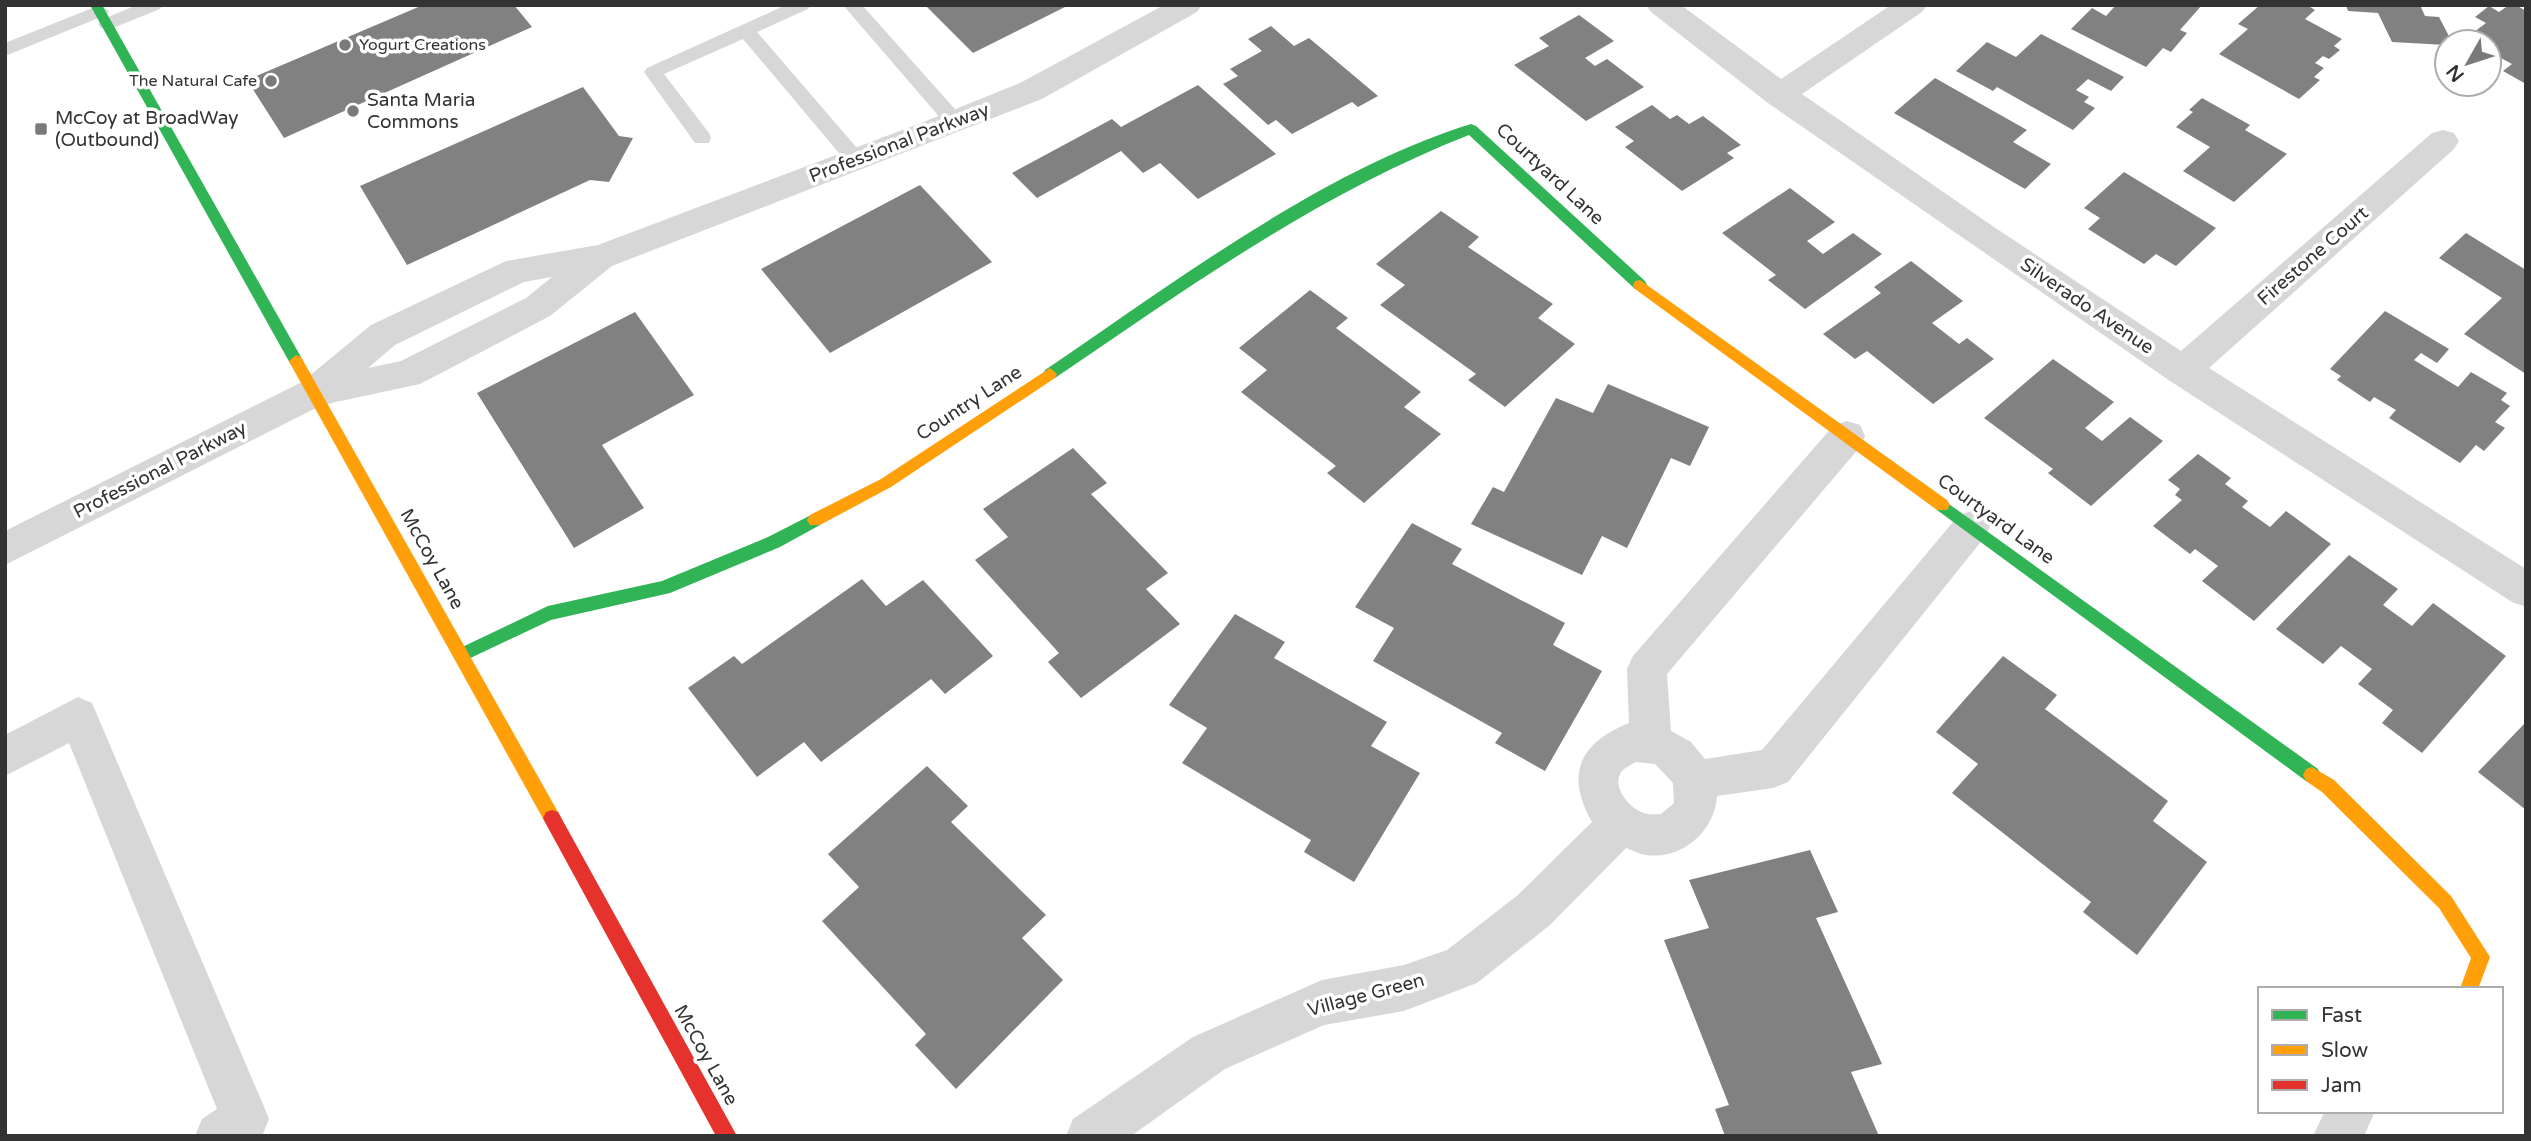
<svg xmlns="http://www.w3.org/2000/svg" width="2531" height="1141" font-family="'Varela Round',sans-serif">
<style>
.building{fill:#818181}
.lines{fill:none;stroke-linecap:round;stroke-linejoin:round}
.lane{fill:#d7d7d7;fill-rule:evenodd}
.street{fill:#d7d7d7;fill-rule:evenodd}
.fast{fill:#30b455;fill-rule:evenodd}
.slow{fill:#ff9f0a;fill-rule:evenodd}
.jam{fill:#e5322d;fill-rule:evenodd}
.poi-dot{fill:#7a7a7a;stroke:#fff;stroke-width:2.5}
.labels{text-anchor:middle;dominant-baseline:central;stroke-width:7;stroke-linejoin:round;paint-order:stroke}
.far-poi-label{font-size:16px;fill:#333;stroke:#fff;text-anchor:start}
.poi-label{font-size:19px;fill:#333;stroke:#fff;text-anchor:start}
.street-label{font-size:19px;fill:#333;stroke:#fff}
</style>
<rect width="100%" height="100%" fill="#fff"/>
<g class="building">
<path d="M423 5H514L532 27 284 138 247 80Z"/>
<path d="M925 5H1069L973 53Z"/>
<path d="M2116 5H2202L2180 30 2187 33 2171 52 2163 48 2146 67 2071 29 2092 8 2106 16Z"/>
<path d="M2260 5H2307L2315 10 2305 19 2342 39 2334 46 2340 50 2329 59 2323 56 2315 63 2324 68 2314 77 2320 80 2299 99 2219 54 2248 29 2238 24Z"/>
<path d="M2346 5H2420L2425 16 2439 17 2452 42H2447V45L2392 42 2378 13 2348 11Z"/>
<path d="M2509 5H2516L2526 11V84L2503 71 2512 64 2499 57 2495 60 2489 57V42H2472L2466 38 2486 23 2475 17 2489 6 2499 12Z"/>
<path d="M1579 15 1614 41 1585 58 1595 66 1607 59 1644 87 1586 121 1514 65 1549 46 1539 38Z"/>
<path d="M1271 26 1294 46 1309 38 1378 96 1358 107 1352 102 1292 134 1276 120 1268 125 1223 84 1238 76 1230 69 1262 51 1248 39Z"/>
<path d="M2041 34 2124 77 2111 91 2088 79 2076 90 2089 97 2084 102 2095 108 2073 130 1997 87 1993 91 1956 71 1987 42 2016 57Z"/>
<path d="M1935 78 2027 130 2013 142 2051 164 2025 189 1894 113Z"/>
<path d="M1198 85 1276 154 1198 199 1160 163 1143 173 1121 151 1037 198 1012 173 1112 119 1121 127Z"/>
<path d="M583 87 619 136 633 138 609 182 590 180 407 265 360 186Z"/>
<path d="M2202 98 2250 125 2245 130 2287 154 2234 202 2183 171 2210 147 2176 127 2193 112 2189 110Z"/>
<path d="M1652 105 1670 119 1677 115 1689 124 1703 116 1741 145 1727 153 1734 158 1682 191 1625 147 1634 141 1615 127Z"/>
<path d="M2124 172 2216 228 2176 266 2156 254 2144 264 2088 229 2100 218 2084 208Z"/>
<path d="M920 185 992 262 830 353 761 269Z"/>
<path d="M1790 188 1835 222 1807 241 1823 254 1853 233 1882 254 1805 309 1768 280 1776 275 1722 233Z"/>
<path d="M1441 211 1479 237 1468 247 1553 304 1538 318 1575 344 1505 407 1468 380 1476 374 1380 305 1405 285 1376 264Z"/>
<path d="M2466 233 2526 270V374L2464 334 2502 298 2439 258Z"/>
<path d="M1911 261 1963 301 1932 323 1959 344 1967 338 1994 359 1933 404 1867 351 1855 359 1823 334 1881 293 1874 287Z"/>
<path d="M1310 290 1348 318 1336 328 1421 392 1404 407 1441 434 1364 503 1327 473 1336 466 1241 392 1267 370 1239 348Z"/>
<path d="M2385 311 2449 349 2437 363 2421 353 2414 360 2458 387 2471 372 2507 393 2501 400 2510 406 2495 422 2505 428 2484 451 2476 445 2460 463 2389 418 2396 410 2374 397 2370 402 2337 380 2341 376 2330 369Z"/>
<path d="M635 312 694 395 602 445 644 508 574 548 477 393Z"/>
<path d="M2053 359 2114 402 2085 428 2102 441 2130 417 2163 441 2091 506 2048 473 2053 469 1984 418Z"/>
<path d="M1608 384 1709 427 1690 466 1671 458 1627 548 1602 536 1582 575 1471 524 1493 487 1504 492 1556 398 1593 413Z"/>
<path d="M1073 448 1107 483 1091 494 1168 573 1146 589 1180 624 1081 698 1048 662 1059 653 975 560 1008 537 983 509Z"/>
<path d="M2198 454 2231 478 2225 484 2248 501 2242 507 2270 527 2286 511 2331 544 2254 621 2202 581 2218 566 2195 549 2190 554 2153 526 2182 500 2175 495 2180 489 2168 480Z"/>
<path d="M1412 523 1462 549 1452 564 1565 623 1553 645 1602 671 1545 771 1495 743 1502 733 1373 661 1394 628 1355 607Z"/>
<path d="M2349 555 2398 589 2383 605 2412 626 2433 603 2506 656 2422 753 2382 723 2393 710 2358 684 2372 669 2341 646 2323 664 2276 629Z"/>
<path d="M862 579 886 606 923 580 993 656 945 694 931 679 821 762 804 742 757 777 688 688 734 656 742 664Z"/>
<path d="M1235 614 1285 642 1274 658 1387 722 1371 746 1420 773 1354 882 1304 852 1311 840 1182 763 1207 728 1169 705Z"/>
<path d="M2003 656 2057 695 2045 709 2168 801 2153 821 2207 862 2137 955 2083 912 2091 902 1952 793 1978 764 1936 732Z"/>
<path d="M2526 722V810L2478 772Z"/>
<path d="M927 766 968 806 951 822 1046 915 1022 938 1063 980 956 1089 915 1045 926 1034 822 921 859 887 828 854Z"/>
<path d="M1810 850 1838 912 1816 918 1882 1064 1851 1072 1879 1136H1725L1715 1109 1729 1105 1664 940 1709 928 1689 880Z"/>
</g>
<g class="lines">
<g class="lane">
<path d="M100 5 109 11 106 15 5 56V43Z"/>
<path d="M137 5H163L160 9 113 28H101L98 24 101 20Z"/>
<path d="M786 5H811L808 9 757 32 863 155 865 160 863 165H849L743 39 664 74 709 133 711 138 709 143H695L644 72 647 68Z"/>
<path d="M843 5H862L962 117 964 122 962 127H948Z"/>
</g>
<g class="street">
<path d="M1164 5H1202L1197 12 1042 99 612 266 550 316 420 384 322 405 5 565V531L302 382 371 325 506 261 598 245 926 121 1020 83ZM552 277 526 298 401 361 368 368 395 345 524 282Z"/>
<path d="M1646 5H1681L1781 79 1891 5H1927L1922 12 1802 94 1991 225 2181 351 2432 133 2443 130 2454 133 2459 141 2454 149 2209 368 2526 569V607L2512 602 2170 381 1768 103 1651 12Z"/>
<path d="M1847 421 1860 425 1865 436 1860 447 1667 674 1671 731 1691 742 1705 759 1762 750 1958 516 1971 511 1984 516 1990 527 1984 538 1788 782 1773 788 1717 796C1715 831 1682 860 1647 855 1640 855 1633 850 1626 848L1550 925 1477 983 1404 1011 1324 1025 1225 1069 1131 1136H1066L1073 1119 1193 1037 1322 980 1404 965 1447 950 1518 895 1592 822C1565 775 1579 743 1629 723L1627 669 1633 656 1834 425ZM1636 762 1655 764 1673 783 1674 803 1661 814C1656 814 1649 815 1644 813 1630 809 1610 786 1622 771 1625 768 1632 764 1636 762Z"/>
<path d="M78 697 92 703 262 1102 269 1119 262 1136H195L202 1119 217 1109 69 743 5 776V735Z"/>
<path d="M2325 1111H2375L2364 1136H2313Z"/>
</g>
<g class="fast">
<path d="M90 5H102L301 357 303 361 301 365H291Z"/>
<path d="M1471 124 1476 126 1645 281 1647 285 1645 289H1635L1469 135C1318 194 1189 287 1055 378H1045L1043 374 1045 370C1174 283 1322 170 1471 124Z"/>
<path d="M1942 499 2318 769 2321 775 2318 781 2312 783 2306 781 1937 510 1934 505 1937 500Z"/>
<path d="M815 513 820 515 823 520 820 525 780 547 670 593 551 620 462 662 456 660 454 655 456 650 548 606 662 581 768 537Z"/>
</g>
<g class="slow">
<path d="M1640 280 1947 500 1950 505 1947 510H1937L1635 289 1633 285 1635 281Z"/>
<path d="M296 355 301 357 558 812 561 818 558 824 552 826 546 824 291 365 289 361Z"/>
<path d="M1050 368 1057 374 1055 378 891 487 820 525H810L807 520 810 515 881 479Z"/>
<path d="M2312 767 2334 780 2451 896 2490 957 2478 989H2460L2471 958 2439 908 2322 792 2306 781 2303 775 2306 769Z"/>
</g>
<path class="jam" d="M552 810 558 812 737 1136H716L546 824 543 818 546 812Z"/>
</g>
<g class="poi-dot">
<circle cx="345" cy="45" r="7"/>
<circle cx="271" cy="81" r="7"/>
<circle cx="353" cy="111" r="7"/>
<rect x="34" y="122" width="14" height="14" rx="3.5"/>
</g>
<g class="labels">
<g class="far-poi-label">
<text x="359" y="45">Yogurt Creations</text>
<text x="257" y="81" text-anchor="end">The Natural Cafe</text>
</g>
<g class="poi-label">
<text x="367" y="100">Santa Maria<tspan x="367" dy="22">Commons</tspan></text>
<text x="55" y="118">McCoy at BroadWay<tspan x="55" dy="22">(Outbound)</tspan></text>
</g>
<g class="street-label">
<text transform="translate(899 143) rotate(-21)">Professional Parkway</text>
<text transform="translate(1550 174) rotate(43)">Courtyard Lane</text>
<text transform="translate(2313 256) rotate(-41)">Firestone Court</text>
<text transform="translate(2087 306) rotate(34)">Silverado Avenue</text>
<text transform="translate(969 403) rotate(-33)">Country Lane</text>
<text transform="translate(160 470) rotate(-27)">Professional Parkway</text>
<text transform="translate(1996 519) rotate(36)">Courtyard Lane</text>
<text transform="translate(432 559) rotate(61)">McCoy Lane</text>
<text transform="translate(1366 995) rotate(-15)">Village Green</text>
<text transform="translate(706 1055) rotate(61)">McCoy Lane</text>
</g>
</g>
<rect width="2531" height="1141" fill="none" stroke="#333333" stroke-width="14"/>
<rect x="2258" y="987" width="245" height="126" fill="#ffffff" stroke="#adadad" stroke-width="2"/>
<rect x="2272" y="1010" width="35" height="10" fill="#30b455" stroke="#adadad" stroke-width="2"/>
<text x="2321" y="1022" font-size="21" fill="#333333">Fast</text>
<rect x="2272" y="1045" width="35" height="10" fill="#ff9f0a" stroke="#adadad" stroke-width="2"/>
<text x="2321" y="1057" font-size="21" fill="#333333">Slow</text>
<rect x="2272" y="1080" width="35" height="10" fill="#e5322d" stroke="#adadad" stroke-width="2"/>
<text x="2321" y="1092" font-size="21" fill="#333333">Jam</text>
<g transform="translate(2468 63) rotate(231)"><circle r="33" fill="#ffffff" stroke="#adadad" stroke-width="2"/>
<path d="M0-5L12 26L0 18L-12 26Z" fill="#7a7a7a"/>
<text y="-10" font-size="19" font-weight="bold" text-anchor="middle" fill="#333333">N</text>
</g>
</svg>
